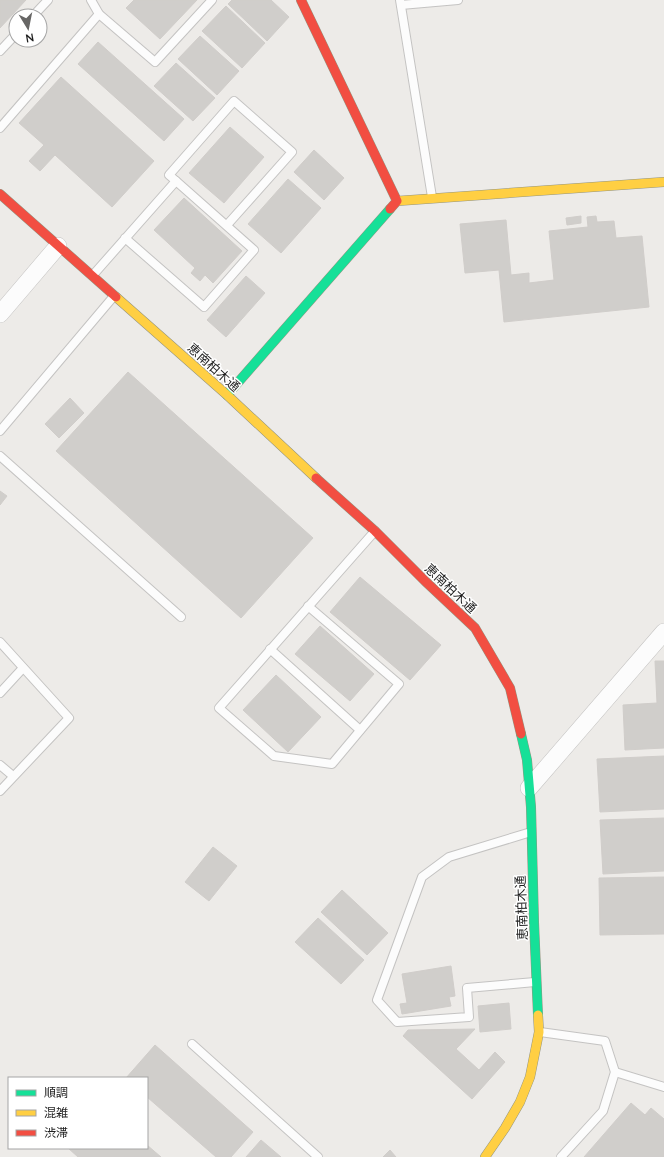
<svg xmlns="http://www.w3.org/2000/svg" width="664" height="1157" font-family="Lato,'Noto Sans JP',sans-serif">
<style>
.building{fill:#d0cecb;stroke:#d0cdca}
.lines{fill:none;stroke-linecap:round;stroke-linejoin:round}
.lane-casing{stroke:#c4c3c2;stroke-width:10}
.street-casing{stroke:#c4c3c2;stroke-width:18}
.fast-casing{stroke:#949581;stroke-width:10}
.slow-casing{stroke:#949581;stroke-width:10}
.jam-casing{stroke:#949581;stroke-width:10}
.lane{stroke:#fcfcfc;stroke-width:8}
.street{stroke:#fcfcfc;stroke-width:17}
.fast{stroke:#16e098;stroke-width:9}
.slow{stroke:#ffcf43;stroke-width:9}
.jam{stroke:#f24e42;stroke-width:9}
.labels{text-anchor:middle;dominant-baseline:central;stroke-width:3;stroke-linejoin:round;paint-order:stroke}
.street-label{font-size:13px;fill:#1f1f1f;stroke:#fff}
</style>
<rect width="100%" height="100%" fill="#edebe8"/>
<g class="building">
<path d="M0 0H26L0 28Z"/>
<path d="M134 0H197L160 39 126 8Z"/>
<path d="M232 0H271L289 17 267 41 228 4Z"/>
<path d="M226 6 265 43 242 68 202 31Z"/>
<path d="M200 36 239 71 217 95 178 59Z"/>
<path d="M98 42 184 119 164 141 78 64Z"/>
<path d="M176 63 215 98 193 121 154 86Z"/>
<path d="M61 77 154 161 112 207 55 155 40 171 29 161 44 145 19 123Z"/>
<path d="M230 127 264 157 224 203 189 173Z"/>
<path d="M314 150 344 178 324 200 294 172Z"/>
<path d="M288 179 321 208 281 253 248 224Z"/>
<path d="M184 198 242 251 213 283 205 275 200 281 191 273 195 268 154 230Z"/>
<path d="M581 216V223L567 225 566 218Z"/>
<path d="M596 216 597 222 614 221 616 238 642 236 649 307 504 322 499 270 465 273 460 224 506 220 511 275 529 273V283L554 280 549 231 588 227 587 217Z"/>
<path d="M246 276 265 293 226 337 207 320Z"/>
<path d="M128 372 313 538 241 618 56 451Z"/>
<path d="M70 398 84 413 59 438 45 424Z"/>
<path d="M0 491 7 496 0 505Z"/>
<path d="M360 577 441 645 410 680 330 612Z"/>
<path d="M320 626 374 674 350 701 295 654Z"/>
<path d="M655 661H664V748L625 750 623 705 657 703Z"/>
<path d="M276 675 321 717 288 752 243 710Z"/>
<path d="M664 756V809L600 812 597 759Z"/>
<path d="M664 818V871L603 874 600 820Z"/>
<path d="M213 847 237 866 209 901 185 882Z"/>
<path d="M664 877V934L600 935 599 878Z"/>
<path d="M342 890 388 933 367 955 321 912Z"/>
<path d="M318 918 364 960 341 984 295 942Z"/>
<path d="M451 966 455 996 449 997 451 1006 402 1014 400 1004 407 1003 402 974Z"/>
<path d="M509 1003 511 1029 480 1032 478 1006Z"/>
<path d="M475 1029 456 1049 479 1070 495 1052 505 1062 472 1099 403 1036 408 1030Z"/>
<path d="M155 1045 253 1132 231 1157H216L147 1097V1078H126Z"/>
<path d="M631 1103 645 1115 651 1108 664 1119V1157H584Z"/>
<path d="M261 1140 281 1157H246Z"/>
<path d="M147 1145 161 1157H78L68 1148H147Z"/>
<path d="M390 1150 396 1157H383Z"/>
</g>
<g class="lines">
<defs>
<g id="lane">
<path d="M91 0 99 14 155 62 212 0"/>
<path d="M400 0 432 197"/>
<path d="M401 5 458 0"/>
<path d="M33 16 48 0"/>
<path d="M0 51 16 34"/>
<path d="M0 128 99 14"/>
<path d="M176 181 169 175 234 101 292 152 227 225"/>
<path d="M93 275 176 181 254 250 204 307 125 238"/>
<path d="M0 431 114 296"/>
<path d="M0 456 181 617"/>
<path d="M308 606 399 684 332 764 274 756 219 708 375 531"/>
<path d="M0 642 69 718 0 791"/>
<path d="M270 649 360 730"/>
<path d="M0 693 23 668"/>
<path d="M0 765 13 776"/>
<path d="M531 832 449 857 422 877 377 1000 397 1022 469 1017 467 988 535 982"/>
<path d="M540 1032 605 1041 615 1072 603 1111 561 1157"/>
<path d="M192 1044 318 1157"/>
<path d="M615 1072 664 1087"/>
</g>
<g id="street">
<path d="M0 314 58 246"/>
<path d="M529 788 664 632"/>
</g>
<g id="fast">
<path d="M227 395 390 209"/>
<path d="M521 734 527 760 531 807 534 922 538 1015"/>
</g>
<g id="slow">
<path d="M397 201 664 182"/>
<path d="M116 297 227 395 316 478"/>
<path d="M485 1157 505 1128 520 1102 530 1077 539 1032 538 1015"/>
</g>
<g id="jam">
<path d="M301 0 397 201 390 209"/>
<path d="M0 194 116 297"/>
<path d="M316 478 375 531 425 581 475 628 510 688 521 734"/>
</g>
</defs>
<use href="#lane" class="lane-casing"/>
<use href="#street" class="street-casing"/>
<use href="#fast" class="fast-casing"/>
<use href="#slow" class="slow-casing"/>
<use href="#jam" class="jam-casing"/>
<use href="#lane" class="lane"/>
<use href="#street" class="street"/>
<use href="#fast" class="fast"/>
<use href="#slow" class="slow"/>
<use href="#jam" class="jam"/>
</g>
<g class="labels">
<g class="street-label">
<text transform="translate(214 367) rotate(42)">恵南柏木通</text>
<text transform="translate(451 588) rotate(43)">恵南柏木通</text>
<text transform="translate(521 908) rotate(-92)">恵南柏木通</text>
</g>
</g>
<rect x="8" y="1077" width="140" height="72" fill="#ffffff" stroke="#a5a5a5"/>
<rect x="16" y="1090" width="20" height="6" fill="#16e098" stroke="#a5a5a5"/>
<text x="44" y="1097" font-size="12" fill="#1f1f1f">順調</text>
<rect x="16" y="1110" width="20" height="6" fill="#ffcf43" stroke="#a5a5a5"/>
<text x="44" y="1117" font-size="12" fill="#1f1f1f">混雑</text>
<rect x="16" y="1130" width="20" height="6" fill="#f24e42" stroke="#a5a5a5"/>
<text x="44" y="1137" font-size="12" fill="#1f1f1f">渋滞</text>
<g transform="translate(28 28) rotate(170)"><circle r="19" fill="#ffffff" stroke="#a5a5a5"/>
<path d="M0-3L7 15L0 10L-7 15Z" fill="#676665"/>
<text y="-6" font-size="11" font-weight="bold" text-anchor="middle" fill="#1f1f1f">N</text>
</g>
</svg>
